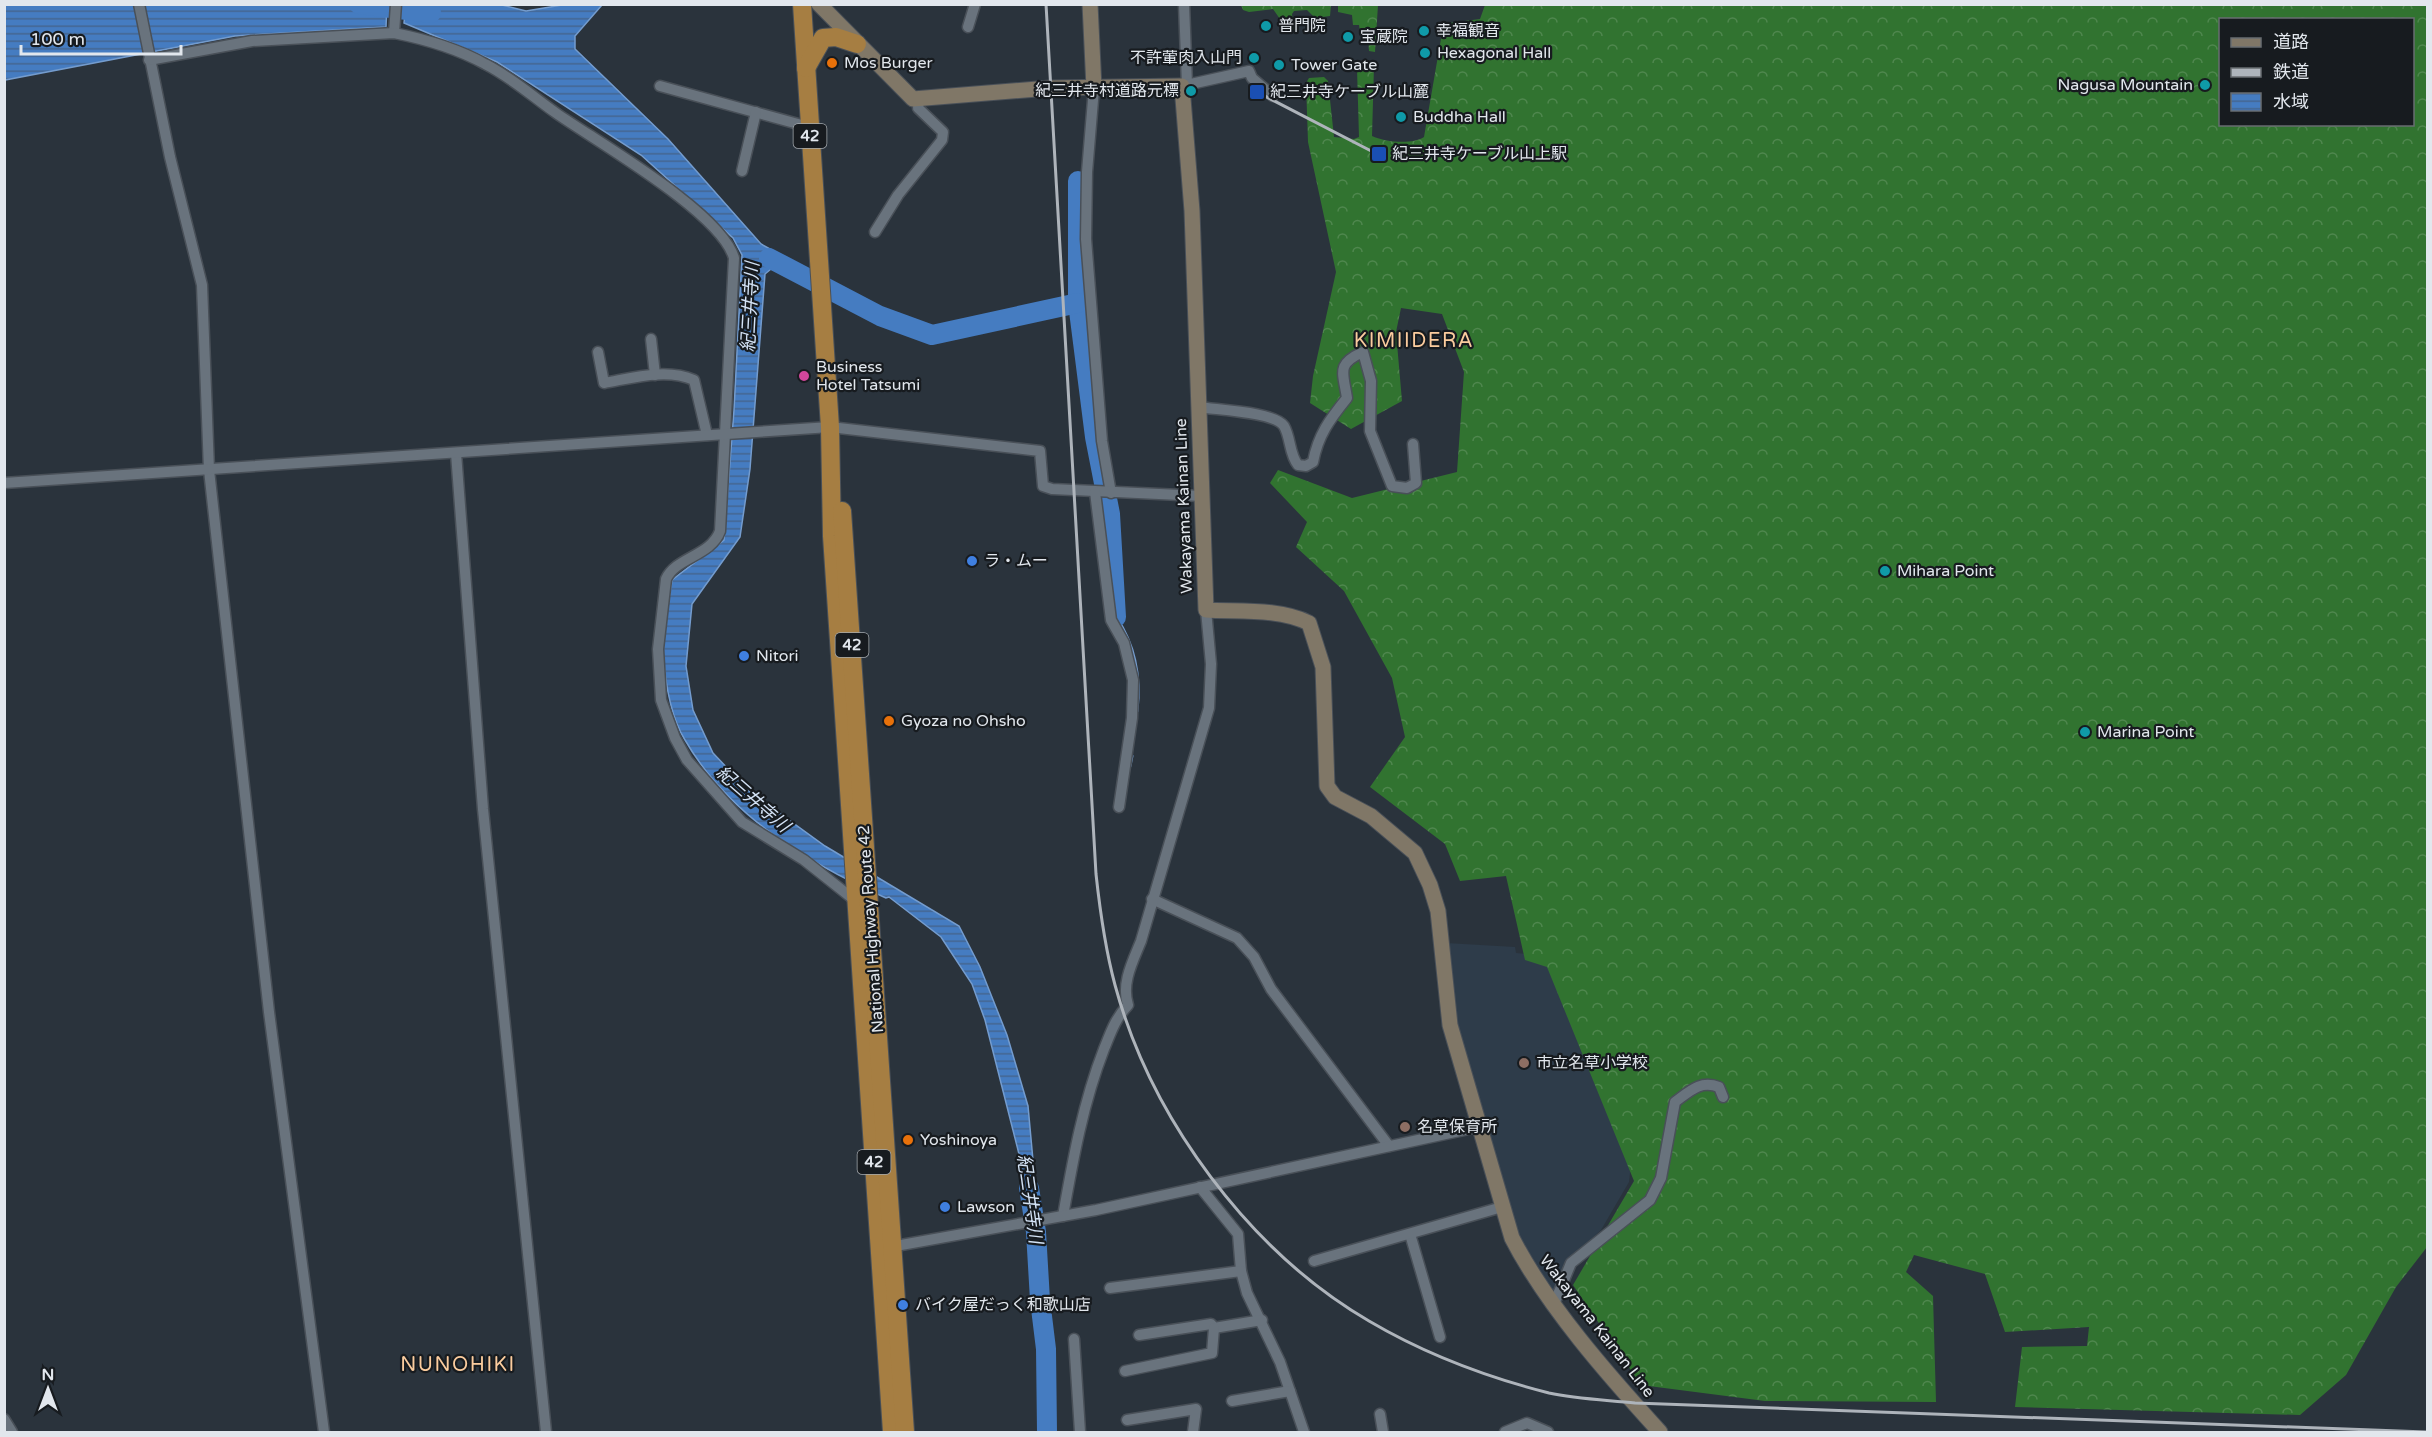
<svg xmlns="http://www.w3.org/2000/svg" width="2432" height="1437" font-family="'Varela Round','Noto Sans JP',sans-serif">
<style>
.built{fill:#2e3c4a}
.forest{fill:url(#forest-crowns);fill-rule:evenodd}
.water{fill:url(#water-rules);stroke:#749cce;stroke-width:1.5}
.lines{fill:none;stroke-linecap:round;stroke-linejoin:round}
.stream{stroke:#749cce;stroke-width:3}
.river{stroke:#457cc1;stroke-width:20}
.minor-casing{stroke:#495058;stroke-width:13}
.secondary-casing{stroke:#495058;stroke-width:17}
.trunk-casing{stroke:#495058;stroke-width:20}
.minor{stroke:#69737d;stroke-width:10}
.secondary{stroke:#807767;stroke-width:15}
.trunk{stroke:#a67e42;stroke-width:18}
.rail{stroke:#aeb4bb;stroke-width:3}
.culture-dot{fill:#0f9aa8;stroke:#171b1f;stroke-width:2}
.food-dot{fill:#e8710a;stroke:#171b1f;stroke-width:2}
.transit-dot{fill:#1a4fb4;stroke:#171b1f;stroke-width:2}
.hotel-dot{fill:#d1479c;stroke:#171b1f;stroke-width:2}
.shop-dot{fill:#3f7fe0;stroke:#171b1f;stroke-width:2}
.education-dot{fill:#8d6e63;stroke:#171b1f;stroke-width:2}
.labels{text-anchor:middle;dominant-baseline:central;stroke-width:4.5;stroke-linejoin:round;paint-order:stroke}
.shield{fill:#171b1f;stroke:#a5aaaf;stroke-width:1.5}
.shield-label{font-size:15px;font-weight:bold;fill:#e2e7ed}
.poi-label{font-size:16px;fill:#e2e7ed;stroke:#171b1f;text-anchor:start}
.street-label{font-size:16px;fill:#e2e7ed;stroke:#171b1f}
.water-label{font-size:18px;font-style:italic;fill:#d4e3f6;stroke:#171b1f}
.quarter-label{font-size:20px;letter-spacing:1.5px;fill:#fbcc9e;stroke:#171b1f}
</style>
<defs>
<pattern id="forest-crowns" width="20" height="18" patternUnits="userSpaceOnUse" patternTransform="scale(1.5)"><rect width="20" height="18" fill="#317330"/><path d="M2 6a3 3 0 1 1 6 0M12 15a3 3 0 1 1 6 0" fill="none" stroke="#4f874e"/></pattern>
<pattern id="water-rules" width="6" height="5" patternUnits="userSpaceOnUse" patternTransform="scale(1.5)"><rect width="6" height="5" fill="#457cc1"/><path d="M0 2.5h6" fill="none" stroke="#456690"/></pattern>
</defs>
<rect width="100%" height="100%" fill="#2a333c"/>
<path class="built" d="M1446 943 1515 947 1516 953 1538 955 1569 995 1633 1146 1629 1182 1601 1230 1574 1256 1553 1295 1515 1233 1459 1046Z"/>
<g class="forest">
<path d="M1241 5H1331L1330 16 1315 18 1307 10 1294 11 1292 14 1294 30 1289 32 1273 9 1249 12 1243 10Z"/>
<path d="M1338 5H1378L1375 52 1369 51 1368 35 1360 32 1359 25H1353L1352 15 1338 12Z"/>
<path d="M1485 5H2427V1247L2396 1287 2346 1375 2300 1415 2015 1407 2022 1347 2087 1346 2089 1327 2005 1332 1985 1274 1914 1255 1906 1272 1933 1296 1936 1402 1765 1401 1641 1385 1573 1285 1634 1181 1547 967 1525 960 1506 876 1460 881 1445 844 1370 787 1405 737 1392 678 1344 591 1296 547 1307 522 1270 483 1278 470 1352 498 1457 472 1464 372 1442 314 1401 308 1396 332 1402 401 1351 429 1310 403 1313 376 1336 272 1308 142 1306 83 1309 78 1324 77 1328 81 1334 137 1354 139 1359 137 1357 68 1359 65 1374 66 1372 136C1384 142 1412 145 1424 137L1443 27 1449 23 1480 19ZM2220 20H2412V124H2220Z"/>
</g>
<g class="water">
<path d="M498 4 526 11 562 5H602L575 36V49L668 139 761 244 794 262 791 277 771 269 765 274 750 469 740 537 692 604 686 666 693 710 713 753 749 791 825 846 959 926 980 967 1007 1035 1028 1106 1038 1215 1029 1213 1019 1154 985 1020 972 984 941 937 889 897 886 898C808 863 729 816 685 740 670 716 665 681 663 652 661 630 669 603 672 580L724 540 734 410 742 255 733 238 641 155 497 62 404 23 406 5Z"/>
<path d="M5 5H387L386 27 235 36 5 80Z"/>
</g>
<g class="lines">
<g class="stream">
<path d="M1116 617C1135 645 1141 677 1137 711"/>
<path d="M1130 766 1132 756"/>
</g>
<g class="river">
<path d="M359 4 431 13"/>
<path d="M1078 181V303L1095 437 1110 514 1116 617"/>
<path d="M769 258 880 316 932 335 1078 303"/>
<path d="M1029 1188 1036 1232 1040 1300 1046 1349 1047 1432"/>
</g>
<defs>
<g id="minor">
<path d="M139 4 170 157 202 285 209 470 269 1012 324 1432"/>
<path d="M1184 4 1187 85"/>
<path d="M968 27 975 4"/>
<path d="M394 33 396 4"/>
<path d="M149 60 252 41 394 33C424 39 458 49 485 64 511 77 532 96 556 113 597 142 721 212 734 258L720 531C711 556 676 557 666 579L658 649 661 700 675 738 687 760 742 822 804 860 857 902"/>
<path d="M660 86 809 127"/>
<path d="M1182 86 1249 71 1252 78 1273 96"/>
<path d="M1094 88 1087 172 1086 239 1102 441 1111 493"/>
<path d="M742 171 756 112"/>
<path d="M875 232 898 195 942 140 943 132 918 108 919 100"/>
<path d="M651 339 655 375"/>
<path d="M598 352 604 383C633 378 666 368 694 380L707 435"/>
<path d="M1199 407C1217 410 1275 412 1284 426 1291 438 1289 454 1298 465L1306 466 1313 462C1318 435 1330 419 1347 398 1343 372 1336 364 1363 352L1371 381 1370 431 1392 486 1407 488 1416 483 1413 444"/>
<path d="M456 453 483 809 546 1432"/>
<path d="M4 483 830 427 1040 451 1043 486 1052 489 1202 496"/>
<path d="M1095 492 1111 620 1124 643 1133 680 1132 718 1119 807"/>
<path d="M1152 899 1237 938 1254 957 1271 989 1389 1146"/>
<path d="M1200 1187 1238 1234 1241 1271 1247 1293 1280 1362 1304 1432"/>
<path d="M1063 1216C1073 1159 1083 1103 1104 1049 1111 1032 1115 1019 1128 1005 1121 983 1133 961 1141 941L1209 708 1211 664 1206 610"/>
<path d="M1410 1234 1440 1337"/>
<path d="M890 1247 1096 1210 1478 1127"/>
<path d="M1314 1261 1502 1207"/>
<path d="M1110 1288 1241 1271"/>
<path d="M1554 1304 1571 1263 1650 1200 1661 1178 1675 1102C1690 1091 1700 1080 1719 1087L1723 1097"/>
<path d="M1139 1335 1211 1324 1214 1328 1262 1320"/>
<path d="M1074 1339 1080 1432"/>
<path d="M1125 1371 1212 1353 1214 1328"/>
<path d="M1232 1401 1290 1391"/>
<path d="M1380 1414 1383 1432"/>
<path d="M4 1419 12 1432"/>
<path d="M1127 1420 1196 1409 1193 1432"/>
<path d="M1505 1432 1527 1423 1548 1432"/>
</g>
<g id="secondary">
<path d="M819 4 913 99 1050 88 1182 86 1192 211 1206 610C1238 612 1279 608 1309 623L1323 667 1327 786 1335 797 1371 816 1415 853 1430 885 1438 911 1450 1025 1512 1238C1547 1306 1609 1376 1660 1432"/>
<path d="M1090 4 1094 88"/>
</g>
<g id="trunk">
<path d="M802 4 830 427 832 536 892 1432"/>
<path d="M806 68 823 38 836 37 857 44"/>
<path d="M842 511 905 1432"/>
</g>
</defs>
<use href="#minor" class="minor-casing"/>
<use href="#secondary" class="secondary-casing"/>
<use href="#trunk" class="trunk-casing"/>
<use href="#minor" class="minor"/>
<use href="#secondary" class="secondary"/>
<use href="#trunk" class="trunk"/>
<g class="rail">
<path d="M1046 4 1096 874C1100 911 1105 948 1115 985 1151 1118 1249 1251 1369 1321 1425 1354 1486 1377 1549 1393 1576 1399 1607 1400 1635 1403L2426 1432"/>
<path d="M1253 90 1377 154"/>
</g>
</g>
<g class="culture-dot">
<circle cx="1266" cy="26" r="6"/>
<circle cx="1424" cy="31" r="6"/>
<circle cx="1348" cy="37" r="6"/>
<circle cx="1425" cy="53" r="6"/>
<circle cx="1254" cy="58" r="6"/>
<circle cx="1279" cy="65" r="6"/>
<circle cx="2205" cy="85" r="6"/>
<circle cx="1191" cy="91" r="6"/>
<circle cx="1401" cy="117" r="6"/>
<circle cx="1885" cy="571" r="6"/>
<circle cx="2085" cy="732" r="6"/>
</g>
<g class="food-dot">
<circle cx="832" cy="63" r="6"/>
<circle cx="889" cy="721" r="6"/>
<circle cx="908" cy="1140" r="6"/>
</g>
<g class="transit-dot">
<rect x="1249" y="84" width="16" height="16" rx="3"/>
<rect x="1371" y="146" width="16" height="16" rx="3"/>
</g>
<circle class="hotel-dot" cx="804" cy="376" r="6"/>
<g class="shop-dot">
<circle cx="972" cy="561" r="6"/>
<circle cx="744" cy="656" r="6"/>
<circle cx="945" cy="1207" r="6"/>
<circle cx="903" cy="1305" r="6"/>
</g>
<g class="education-dot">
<circle cx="1524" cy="1063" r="6"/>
<circle cx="1405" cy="1127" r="6"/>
</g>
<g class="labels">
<g class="shield">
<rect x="793.5" y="124" width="33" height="24" rx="4.5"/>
<rect x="835.5" y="633" width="33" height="24" rx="4.5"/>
<rect x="857.5" y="1150" width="33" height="24" rx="4.5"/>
</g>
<g class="shield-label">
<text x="810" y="136">42</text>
<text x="852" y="645">42</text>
<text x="874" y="1162">42</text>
</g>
<g class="poi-label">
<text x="1278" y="26">普門院</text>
<text x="1436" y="31">幸福観音</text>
<text x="1360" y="37">宝蔵院</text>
<text x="1437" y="53">Hexagonal Hall</text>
<text x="1242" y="58" text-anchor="end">不許葷肉入山門</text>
<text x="844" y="63">Mos Burger</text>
<text x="1291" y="65">Tower Gate</text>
<text x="2193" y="85" text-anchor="end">Nagusa Mountain</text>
<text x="1179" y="91" text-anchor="end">紀三井寺村道路元標</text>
<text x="1270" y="92">紀三井寺ケーブル山麓</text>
<text x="1413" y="117">Buddha Hall</text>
<text x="1392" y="154">紀三井寺ケーブル山上駅</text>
<text x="816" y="367">Business<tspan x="816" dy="18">Hotel Tatsumi</tspan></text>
<text x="984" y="561">ラ・ムー</text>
<text x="1897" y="571">Mihara Point</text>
<text x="756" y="656">Nitori</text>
<text x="901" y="721">Gyoza no Ohsho</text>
<text x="2097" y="732">Marina Point</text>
<text x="1536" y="1063">市立名草小学校</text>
<text x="1417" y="1127">名草保育所</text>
<text x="920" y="1140">Yoshinoya</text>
<text x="957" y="1207">Lawson</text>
<text x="915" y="1305">バイク屋だっく和歌山店</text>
</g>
<g class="street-label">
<text transform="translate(1184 506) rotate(-92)">Wakayama Kainan Line</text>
<text transform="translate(871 929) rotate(-94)">National Highway Route 42</text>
<text transform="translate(1597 1326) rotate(52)">Wakayama Kainan Line</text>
</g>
<g class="water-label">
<text transform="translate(750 307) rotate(-87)">紀三井寺川</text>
<text transform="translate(753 799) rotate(41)">紀三井寺川</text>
<text transform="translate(1030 1199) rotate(82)">紀三井寺川</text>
</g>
<g class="quarter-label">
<text x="1414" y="341">KIMIIDERA</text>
<text x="458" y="1365">NUNOHIKI</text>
</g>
</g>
<rect width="2432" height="1437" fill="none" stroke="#e2e7ed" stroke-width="12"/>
<rect x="2219" y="18" width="195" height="108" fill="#171b1f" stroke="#686d71" stroke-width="1.5"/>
<rect x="2231" y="38" width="30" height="9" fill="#807767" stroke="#686d71" stroke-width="1.5"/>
<text x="2273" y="48" font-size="18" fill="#e2e7ed">道路</text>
<rect x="2231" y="68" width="30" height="9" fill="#aeb4bb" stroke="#686d71" stroke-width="1.5"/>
<text x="2273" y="78" font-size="18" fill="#e2e7ed">鉄道</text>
<rect x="2231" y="93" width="30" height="18" fill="url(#water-rules)" stroke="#686d71" stroke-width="1.5"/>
<text x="2273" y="108" font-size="18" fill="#e2e7ed">水域</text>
<g transform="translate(48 1389)" stroke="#171b1f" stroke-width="4.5" paint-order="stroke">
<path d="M0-4.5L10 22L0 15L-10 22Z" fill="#e2e7ed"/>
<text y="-9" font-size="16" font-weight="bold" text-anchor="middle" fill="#e2e7ed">N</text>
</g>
<path d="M21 45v9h160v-9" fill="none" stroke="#e2e7ed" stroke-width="3"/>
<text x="30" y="45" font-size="18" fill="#e2e7ed" stroke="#171b1f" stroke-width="4.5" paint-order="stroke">100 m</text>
</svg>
